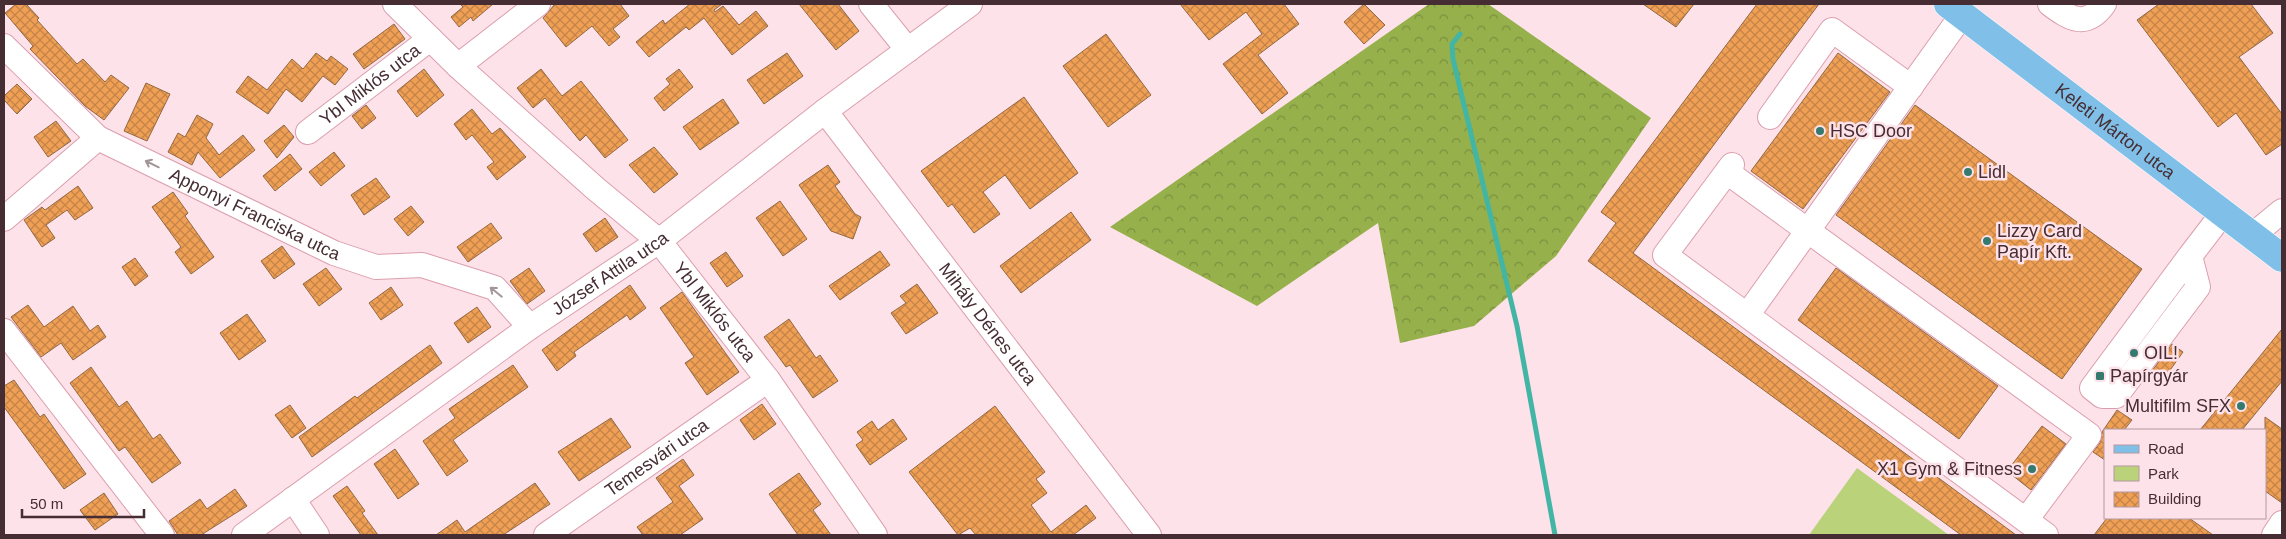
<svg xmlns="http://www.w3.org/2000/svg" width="2286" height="539" font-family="Arial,sans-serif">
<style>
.green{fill:#bad37b}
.forest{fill:url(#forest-crowns)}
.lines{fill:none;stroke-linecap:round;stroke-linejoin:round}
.stream{stroke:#43b5a5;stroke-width:5}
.building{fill:url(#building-cross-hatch);stroke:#926842}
.minor-casing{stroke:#db9eae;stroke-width:26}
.major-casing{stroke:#fff;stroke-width:29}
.minor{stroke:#fff;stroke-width:24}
.major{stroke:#80c0e8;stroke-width:28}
.oneway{stroke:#a29699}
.poi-dot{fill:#357a6f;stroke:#fde2e9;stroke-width:2}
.labels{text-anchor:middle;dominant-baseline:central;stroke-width:5;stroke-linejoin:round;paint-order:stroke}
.street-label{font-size:18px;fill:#452d33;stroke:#fde2e9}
.poi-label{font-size:18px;fill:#452d33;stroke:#fde2e9;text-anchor:start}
</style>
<defs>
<pattern id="forest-crowns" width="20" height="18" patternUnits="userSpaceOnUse" patternTransform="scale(1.25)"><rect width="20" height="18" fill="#96b04b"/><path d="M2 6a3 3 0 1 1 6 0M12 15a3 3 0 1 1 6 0" fill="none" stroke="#7c903f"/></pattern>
<pattern id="building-cross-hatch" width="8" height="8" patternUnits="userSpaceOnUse" patternTransform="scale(1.25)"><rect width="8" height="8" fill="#f0a055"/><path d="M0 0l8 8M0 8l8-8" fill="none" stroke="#c48347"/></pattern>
</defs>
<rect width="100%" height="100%" fill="#fde2e9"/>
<path class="green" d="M1857 468 1949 535H1809Z"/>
<path class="forest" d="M1429 4H1488L1651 118 1556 256 1474 326 1400 343 1378 223 1257 306 1110 227Z"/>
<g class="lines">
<path class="stream" d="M1460 34 1452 44 1453 59 1517 326 1555 535"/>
</g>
<g class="building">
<path d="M16 4H26L39 18 37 20 77 64 83 59 105 82 111 75 129 88 104 120 85 106 30 49 33 46 5 13Z"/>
<path d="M460 4H493L473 21 471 17 459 27 451 17 463 7Z"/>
<path d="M555 4H620L629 16 613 29 620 37 609 46 592 26 566 47 543 18Z"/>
<path d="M690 4H722L714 10 715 12 723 6 739 25 756 11 768 26 732 55 704 18 689 30 686 27 649 57 636 42 663 20 665 24Z"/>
<path d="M799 4H838L859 31 836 50Z"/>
<path d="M1180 4H1284L1299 24 1258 55 1288 93 1262 114 1223 64 1262 34 1246 12 1209 40Z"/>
<path d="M1364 4 1385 25 1364 44 1344 22Z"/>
<path d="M1643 4H1694L1676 27Z"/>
<path d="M1757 4H1819L1633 253 2016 535H1961L1588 261 1616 223 1601 212Z"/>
<path d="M2159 4H2251L2273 33 2239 57 2282 114V144L2266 155 2236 113 2218 127 2137 20Z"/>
<path d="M394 24 405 39 364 69 353 54Z"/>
<path d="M1106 34 1151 95 1108 127 1063 66Z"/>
<path d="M316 53 327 61 331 56 348 69 335 85 323 76 302 102 286 89 268 114 236 92 248 76 267 90 292 59 303 69Z"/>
<path d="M787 53 803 76 764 104 747 80Z"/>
<path d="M1838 53 1890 92 1803 209 1751 171Z"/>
<path d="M424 69 444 95 417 117 397 91Z"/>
<path d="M541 69 562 96 581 81 628 140 605 158 586 135 580 141 545 98 533 108 517 88Z"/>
<path d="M679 69 693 87 664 111 654 98 670 84 666 79Z"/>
<path d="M146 83 170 94 147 141 124 131Z"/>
<path d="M17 84 32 99 17 114 4 100V96Z"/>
<path d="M1024 97 1078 173 1030 209 1005 175 983 192 1000 214 974 233 952 204 948 207 921 171Z"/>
<path d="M723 99 739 123 700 150 683 127Z"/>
<path d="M366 105 376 118 362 129 352 116Z"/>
<path d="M1915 105 2142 269 2062 379 1836 215Z"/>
<path d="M472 109 492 134 500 128 526 157 497 180 487 167 494 162 472 135 466 140 454 124Z"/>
<path d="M197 115 213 124 206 138 219 155 243 135 255 150 220 178 198 152 192 165 168 152 178 133 185 137Z"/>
<path d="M56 121 71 141 48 157 34 137Z"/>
<path d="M284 125 294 137 277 158 264 141Z"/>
<path d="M654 147 678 174 654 193 629 165Z"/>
<path d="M334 152 345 166 321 186 309 172Z"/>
<path d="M290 154 302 169 275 191 263 176Z"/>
<path d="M828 165 840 182 835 186 855 214 861 217 853 239 831 231 799 185Z"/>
<path d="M376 178 390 197 364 215 351 195Z"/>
<path d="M78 186 93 208 75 220 67 210 46 225 55 238 42 247 24 220 42 207 45 210Z"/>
<path d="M173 192 188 213 185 216 214 257 191 274 175 252 181 247 152 207Z"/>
<path d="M780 201 807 239 783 256 756 218Z"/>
<path d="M411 206 424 222 408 236 394 219Z"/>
<path d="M1071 212 1091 240 1021 293 1000 266Z"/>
<path d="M605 218 618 237 596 252 583 234Z"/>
<path d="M491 223 502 238 468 262 457 247Z"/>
<path d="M282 246 295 264 274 279 261 261Z"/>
<path d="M880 251 890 265 840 300 829 286Z"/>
<path d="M726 252 743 276 727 287 710 263Z"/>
<path d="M135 258 148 276 135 286 122 267Z"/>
<path d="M326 268 342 289 319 306 303 284Z"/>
<path d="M529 268 545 291 527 304 510 281Z"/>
<path d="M1836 268 1998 386 1959 439 1798 320Z"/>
<path d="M917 284 938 313 906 334 891 313 906 303 900 296Z"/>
<path d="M630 285 646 308 630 320 627 315 574 352 576 356 557 371 542 350Z"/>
<path d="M391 287 403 305 381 320 369 303Z"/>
<path d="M682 292 739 372 707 395 685 363 694 357 660 308Z"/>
<path d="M28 305 44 327 73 306 90 331 98 325 106 337 73 360 61 343 41 357 11 317Z"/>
<path d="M477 307 491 327 468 343 454 323Z"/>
<path d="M247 314 266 341 239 360 220 333Z"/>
<path d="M789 319 816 358 820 355 838 381 813 398 790 365 786 367 764 337Z"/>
<path d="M2282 329V381L2242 430H2200Z"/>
<path d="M2172 344 2183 352 2158 387 2146 379Z"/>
<path d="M430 345 442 363 312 457 299 437 355 396 357 398Z"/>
<path d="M513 365 528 387 453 440 468 461 447 476 423 441 455 418 449 409Z"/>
<path d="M91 367 119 407 127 401 153 439 160 434 181 463 152 483 125 447 119 451 70 383Z"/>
<path d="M14 380 40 417 44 414 86 474 64 489 4 407V386Z"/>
<path d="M762 404 776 424 754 440 740 420Z"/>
<path d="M290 405 306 428 292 438 275 415Z"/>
<path d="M995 406 1045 472 1036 479 1047 493 1031 505 1051 532 1086 505 1096 518 1073 535H976L970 528 958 535 909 472Z"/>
<path d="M2117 410 2132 420 2124 430H2105V460L2093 452 2100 443 2102 432Z"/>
<path d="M2265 417 2282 429V503L2265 491Z"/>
<path d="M611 418 631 447 579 481 558 452Z"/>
<path d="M893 419 907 439 870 465 856 445 863 440 857 432 872 421 878 430Z"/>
<path d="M2042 426 2066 444 2031 490 2007 471Z"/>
<path d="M395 449 419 484 398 499 374 464Z"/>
<path d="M683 459 694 475 679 486 703 519 680 535H643L637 527 673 502 656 478Z"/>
<path d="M799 473 821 504 813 510 831 535H798L769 494Z"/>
<path d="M535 483 550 504 503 535H436L457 520 465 532Z"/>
<path d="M347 486 365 511 362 513 378 535H361L333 496Z"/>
<path d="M235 489 247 506 201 535H178L169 521 200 499 207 509Z"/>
<path d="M104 493 118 514 95 530 80 510Z"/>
<path d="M2107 518H2189L2213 535H2094Z"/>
</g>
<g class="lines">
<defs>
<g id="minor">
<path id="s1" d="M395 4 458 66 596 189 659 241 768 380 875 535"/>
<path d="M871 4 908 50"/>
<path d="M2050 4C2070 19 2086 29 2104 4"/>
<path id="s2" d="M4 46 98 138 334 253 376 267 422 265 495 288 530 327"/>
<path d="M458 66 538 4"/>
<path id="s3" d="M825 111 1149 535"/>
<path d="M1770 117 1832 30 1911 87"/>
<path id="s4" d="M308 132 430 39"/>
<path d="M1732 165 1665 255 2046 535"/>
<path d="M1727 172 2089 435 2026 520"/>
<path d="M4 219 98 138"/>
<path d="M2253 235 2282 211"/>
<path d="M2190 256 2092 388 2102 396H2116L2198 287 2190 256 2223 213"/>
<path d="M1748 314 1962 15"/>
<path d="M4 331 162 535"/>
<path d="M293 499 317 535"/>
<path id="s5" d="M244 535 530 327 659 241 825 111 970 4"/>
<path id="s6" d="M546 535 768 380"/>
<path d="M2274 535 2282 523"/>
</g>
<g id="major">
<path id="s7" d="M1948 4 2282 258"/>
</g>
</defs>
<use href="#minor" class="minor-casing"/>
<use href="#major" class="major-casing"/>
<use href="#minor" class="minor"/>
<use href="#major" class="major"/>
</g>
<defs><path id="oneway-shaft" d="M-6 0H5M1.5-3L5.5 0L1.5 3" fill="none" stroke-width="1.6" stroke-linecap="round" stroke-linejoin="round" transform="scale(1.25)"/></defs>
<g class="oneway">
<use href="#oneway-shaft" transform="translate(152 164) rotate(-154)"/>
<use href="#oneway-shaft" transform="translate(496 292) rotate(-141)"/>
</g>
<g class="poi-dot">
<circle cx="1820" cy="131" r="5"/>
<circle cx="1968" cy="172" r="5"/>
<circle cx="1987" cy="241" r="5"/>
<circle cx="2134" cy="353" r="5"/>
<rect x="2095" y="371" width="10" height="10" rx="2.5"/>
<circle cx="2241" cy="406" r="5"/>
<circle cx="2032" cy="469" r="5"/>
</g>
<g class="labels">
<g class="street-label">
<text stroke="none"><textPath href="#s4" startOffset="78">Ybl Miklós utca</textPath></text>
<text stroke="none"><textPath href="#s7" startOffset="210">Keleti Márton utca</textPath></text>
<text stroke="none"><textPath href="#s2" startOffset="306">Apponyi Franciska utca</textPath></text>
<text stroke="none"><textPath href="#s5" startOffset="450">József Attila utca</textPath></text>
<text stroke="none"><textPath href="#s1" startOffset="445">Ybl Miklós utca</textPath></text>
<text stroke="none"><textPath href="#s3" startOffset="268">Mihály Dénes utca</textPath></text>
<text stroke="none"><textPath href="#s6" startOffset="135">Temesvári utca</textPath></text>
</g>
<g class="poi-label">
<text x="1830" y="131">HSC Door</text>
<text x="1978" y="172">Lidl</text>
<text x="1997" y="231">Lizzy Card<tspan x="1997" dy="21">Papír Kft.</tspan></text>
<text x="2144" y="353">OIL!</text>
<text x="2110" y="376">Papírgyár</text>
<text x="2231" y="406" text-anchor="end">Multifilm SFX</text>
<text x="2022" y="469" text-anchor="end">X1 Gym &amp; Fitness</text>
</g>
</g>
<rect width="2286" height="539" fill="none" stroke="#452d33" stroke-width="10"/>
<rect x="2104" y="429" width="162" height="90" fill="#fde2e9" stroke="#b39aa0"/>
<rect x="2114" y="445" width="25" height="8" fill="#80c0e8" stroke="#b39aa0"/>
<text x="2148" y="454" font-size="15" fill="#452d33">Road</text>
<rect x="2114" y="466" width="25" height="15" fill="#bad37b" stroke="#b39aa0"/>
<text x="2148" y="479" font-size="15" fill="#452d33">Park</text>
<rect x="2114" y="492" width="25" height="15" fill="url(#building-cross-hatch)" stroke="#b39aa0"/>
<text x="2148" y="504" font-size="15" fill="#452d33">Building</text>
<path d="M22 509v8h122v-8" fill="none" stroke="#452d33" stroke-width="2.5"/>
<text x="30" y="509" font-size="15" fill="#452d33" stroke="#fde2e9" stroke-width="4" paint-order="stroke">50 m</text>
</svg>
